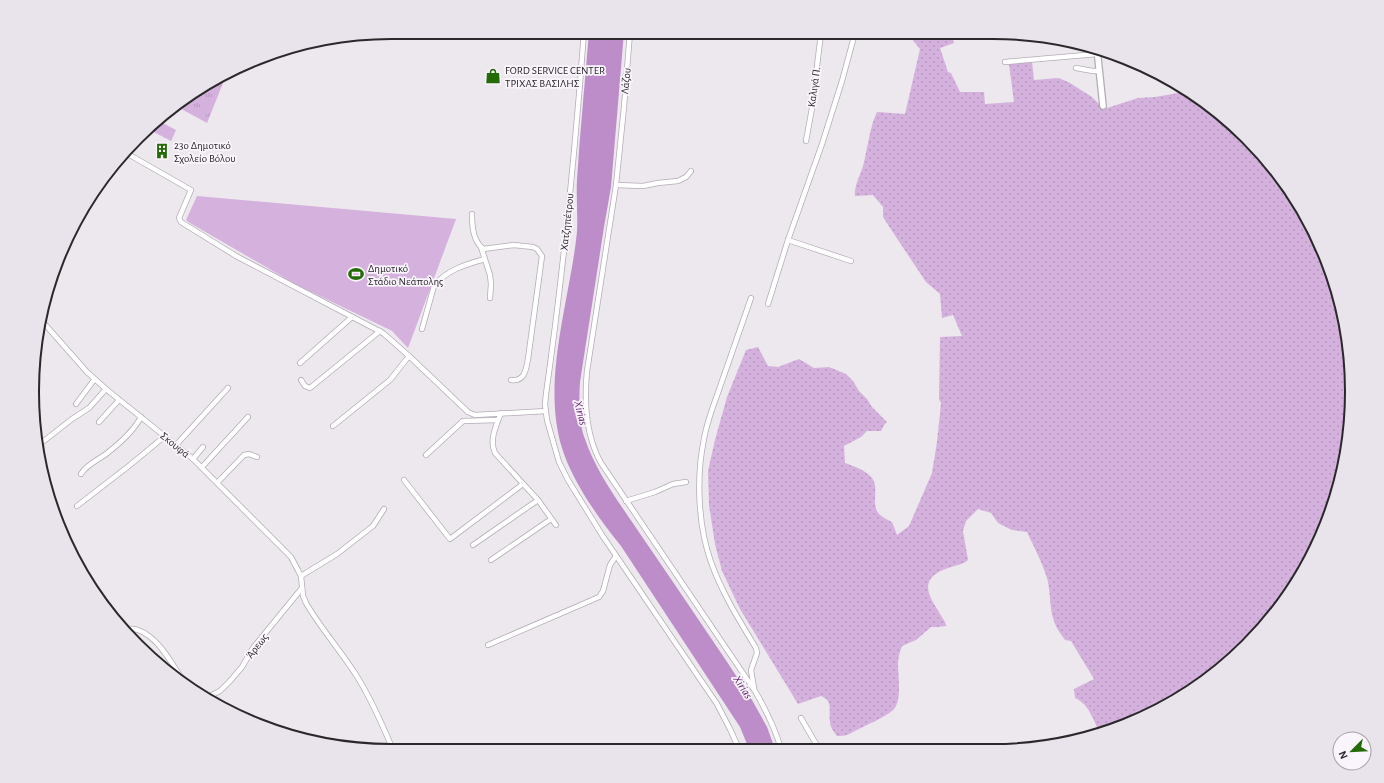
<svg xmlns="http://www.w3.org/2000/svg" width="1384" height="783" font-family="'Alegreya Sans',sans-serif">
<style>
.grass{fill:url(#grass-dots)}
.park{fill:url(#park-tufts)}
.pitch{fill:#d5b1de}
.water{fill:#bc8dc8}
.lines{fill:none;stroke-linecap:round;stroke-linejoin:round}
.minor-casing{stroke:#b2adb4;stroke-width:6}
.tertiary-casing{stroke:#b2adb4;stroke-width:8}
.minor{stroke:#fff;stroke-width:4.5}
.tertiary{stroke:#fff;stroke-width:5.5}
.labels{text-anchor:middle;dominant-baseline:central;stroke-width:3.5;stroke-linejoin:round;paint-order:stroke}
.poi-label{font-size:11px;fill:#2a282b;stroke:#faf4fc;text-anchor:start}
.street-label{font-size:11px;fill:#2a282b;stroke:#faf4fc}
.water-label{font-size:12px;font-style:italic;fill:#652c73;stroke:#faf4fc}
.rim{fill:none;stroke:#2a282b;stroke-width:2}
</style>
<defs>
<pattern id="grass-dots" width="8" height="8" patternUnits="userSpaceOnUse"><rect width="8" height="8" fill="#d5b1de"/><path d="M2 2h.1M6 6h.1" fill="none" stroke="#b798bf" stroke-width="1.8" stroke-linecap="round"/></pattern>
<pattern id="park-tufts" width="24" height="20" patternUnits="userSpaceOnUse"><rect width="24" height="20" fill="#d5b1de"/><path d="M3 7l-1-3M5 7V3M7 7l1-3M15 17l-1-3M17 17v-4M19 17l1-3" fill="none" stroke="#b798bf"/></pattern>
</defs>
<rect width="100%" height="100%" fill="#ede7ee"/>
<path class="grass" d="M907 33H951L954 43 940 48 948 72 951 73 960 92H984L985 104 1014 102 1009 64 1032 62 1034 80 1059 78 1070 83 1092 97 1102 107 1107 108 1138 98 1155 97 1178 93 1181 87 1230 121 1278 173 1315 233 1340 299 1351 368 1349 439 1333 507 1304 571 1279 603H1278L1247 646 1192 691 1108 732 1100 734C1094 721 1089 704 1075 698L1074 689 1094 679 1071 641 1065 640C1061 634 1056 628 1054 621 1049 608 1051 592 1047 578 1042 562 1034 547 1027 532L1012 530 998 523 991 513 978 509 966 521 963 531 968 560C962 565 956 565 948 568 913 580 932 600 945 622L946 626 938 627H931L916 640 902 646C900 651 898 657 898 664 898 675 902 700 894 709 889 715 871 723 863 727 853 731 848 737 837 736 834 732 830 727 830 722 828 711 834 701 821 696L798 704 740 609 722 571 715 544 709 505 708 471 715 440 727 397 746 350 758 347 768 366 778 367 799 359 814 368 829 367 846 374 853 381 859 391 867 399 872 407 887 422 884 425 881 431H867L861 437 844 446 845 463C854 466 867 471 872 478 880 489 870 503 879 514 882 517 888 520 892 522L897 535 909 526 932 473 937 442 941 403 939 399 940 337 962 336 953 315 942 318 940 294 926 282 894 234 883 217V207L873 195 855 196C854 186 860 176 863 166 868 148 869 129 877 112L905 114 920 49Z"/>
<path class="park" d="M225 78 207 123 174 105Z"/>
<g class="pitch">
<path d="M159 121 176 130 171 141 150 130Z"/>
<path d="M197 196 456 219 408 348 392 331 386 328 297 285 190 223 186 220Z"/>
</g>
<path class="water" d="M589 32H624L611 187 604 227 580 382C579 400 578 421 585 439 597 475 624 509 645 541 681 594 717 646 752 700L767 727 775 749H749L740 727 621 546C599 519 572 481 562 448 541 381 570 300 577 232 578 215 576 197 577 180 580 131 585 82 589 32Z"/>
<g class="lines">
<defs>
<g id="minor">
<path d="M584 32C575 153 563 274 546 394L545 404 547 420 559 462 568 480 602 535 717 704 730 729 739 749"/>
<path d="M630 32 624 107 616 185 587 371C584 402 586 436 601 463L755 691C766 710 775 728 781 749"/>
<path d="M1005 62 1097 54"/>
<path d="M1076 68 1093 71H1099"/>
<path d="M806 141 812 108 821 33"/>
<path d="M128 154 191 190 179 218 181 222 236 256 383 333 409 356 468 412 475 415 546 411"/>
<path d="M616 185 643 186 658 183 678 181 686 177 691 171"/>
<path d="M472 214C472 227 473 240 483 249L514 245 533 247 537 249 542 256 528 359C526 369 525 382 511 380"/>
<path d="M788 240 851 261"/>
<path d="M481 247 490 275 491 284 490 298"/>
<path d="M751 298C741 326 731 355 721 384 715 402 707 420 704 439 696 477 698 526 711 562 722 593 739 620 756 648L757 653 751 670 754 688"/>
<path d="M768 304 788 240 822 144 842 81 855 33"/>
<path d="M42 321 87 372 106 389 193 459 291 557 301 576 303 596 306 603C321 629 342 652 358 678 372 701 383 726 393 750"/>
<path d="M422 329 434 286C446 270 467 264 485 259"/>
<path d="M300 363 352 317"/>
<path d="M301 380 305 386 310 388 380 331"/>
<path d="M76 404 94 380"/>
<path d="M501 413C496 426 489 440 495 453L538 500 556 525"/>
<path d="M99 422 119 400"/>
<path d="M333 426 390 380 409 356"/>
<path d="M40 444 72 419 89 408 106 389"/>
<path d="M176 445 228 388"/>
<path d="M426 455 463 421 498 420"/>
<path d="M193 459 203 447"/>
<path d="M202 467 248 417"/>
<path d="M81 474C86 465 98 460 106 454 119 444 133 432 141 417"/>
<path d="M404 480 450 539 523 484"/>
<path d="M218 482 244 455 249 454 257 457"/>
<path d="M626 501 655 492 673 484 686 482"/>
<path d="M77 506 130 465 165 436"/>
<path d="M473 545 538 500"/>
<path d="M491 560 551 519"/>
<path d="M301 576 337 554 373 526 384 509"/>
<path d="M122 629C128 629 133 628 138 630 158 637 170 661 181 677"/>
<path d="M488 645 599 597 603 591 610 565 616 556"/>
<path d="M206 698 220 691 230 681 242 667 253 648 302 588"/>
<path d="M801 718 819 749"/>
</g>
<path id="tertiary" d="M1097 49 1103 106"/>
</defs>
<use href="#minor" class="minor-casing"/>
<use href="#tertiary" class="tertiary-casing"/>
<use href="#minor" class="minor"/>
<use href="#tertiary" class="tertiary"/>
</g>
<defs>
<symbol id="shop-bare" viewBox="-9 -9 18 18"><path d="M-5-2.5h2.3a2.7 3.5 0 0 1 5.4 0H5L5.5 6h-11ZM-1.5-2.5h3a1.5 2.3 0 0 0-3 0Z" fill="#236b07" stroke="#faf4fc" stroke-width="2.5" paint-order="stroke"/></symbol>
<symbol id="building-bare" viewBox="-9 -9 18 18"><path d="M-4-6H4V6H1V3H-1V6H-4ZM-2.5-4.3h1.7v1.8h-1.7ZM.8-4.3h1.7v1.8H.8ZM-2.5-1h1.7V.8h-1.7ZM.8-1h1.7V.8H.8Z" fill="#236b07" stroke="#faf4fc" stroke-width="2.5" paint-order="stroke"/></symbol>
<symbol id="stadium-bare" viewBox="-9 -9 18 18"><path d="M0-5a6.5 5 0 1 0 0 10a6.5 5 0 1 0 0-10ZM-3.5-1.8h7v3.6h-7Z" fill="#236b07" stroke="#faf4fc" stroke-width="2.5" paint-order="stroke"/></symbol>
</defs>
<g fill-rule="evenodd">
<use href="#shop-bare" x="482" y="65" width="22" height="22"/>
<use href="#building-bare" x="151" y="140" width="22" height="22"/>
<use href="#stadium-bare" x="345" y="263" width="22" height="22"/>
</g>
<g class="labels">
<g class="poi-label">
<text x="505" y="70">FORD SERVICE CENTER<tspan x="505" dy="13">ΤΡΙΧΑΣ ΒΑΣΙΛΗΣ</tspan></text>
<text x="174" y="145">23ο Δημοτικό<tspan x="174" dy="13">Σχολείο Βόλου</tspan></text>
<text x="368" y="268">Δημοτικό<tspan x="368" dy="13">Στάδιο Νεάπολης</tspan></text>
</g>
<g class="street-label">
<text transform="translate(626 81) rotate(-85)">Λάζου</text>
<text transform="translate(814 87) rotate(-82)">Καλιγά Π.</text>
<text transform="translate(567 222) rotate(-84)">Χατζηπέτρου</text>
<text transform="translate(175 445) rotate(39)">Σκουφά</text>
<text transform="translate(257 646) rotate(-52)">Άρεως</text>
</g>
<g class="water-label">
<text transform="translate(581 413) rotate(76)">Xirias</text>
<text transform="translate(743 687) rotate(57)">Xirias</text>
</g>
</g>
<path d="M0 0H1384V783H0ZM391 39H993A352 352 0 0 1 1345 391V392A352 352 0 0 1 993 744H391A352 352 0 0 1 39 392V391A352 352 0 0 1 391 39Z" fill="#e9e4eb" fill-rule="evenodd"/>
<path class="rim" d="M391 39H993A352 352 0 0 1 1345 391V392A352 352 0 0 1 993 744H391A352 352 0 0 1 39 392V391A352 352 0 0 1 391 39Z"/>
<g transform="translate(1352 751) rotate(246)"><circle r="19" fill="#faf4fc" stroke="#a7a2a8"/>
<path d="M0-3L7 15L0 10L-7 15Z" fill="#236b07"/>
<text y="-6" font-size="11" font-weight="bold" text-anchor="middle" fill="#2a282b">N</text>
</g>
</svg>
